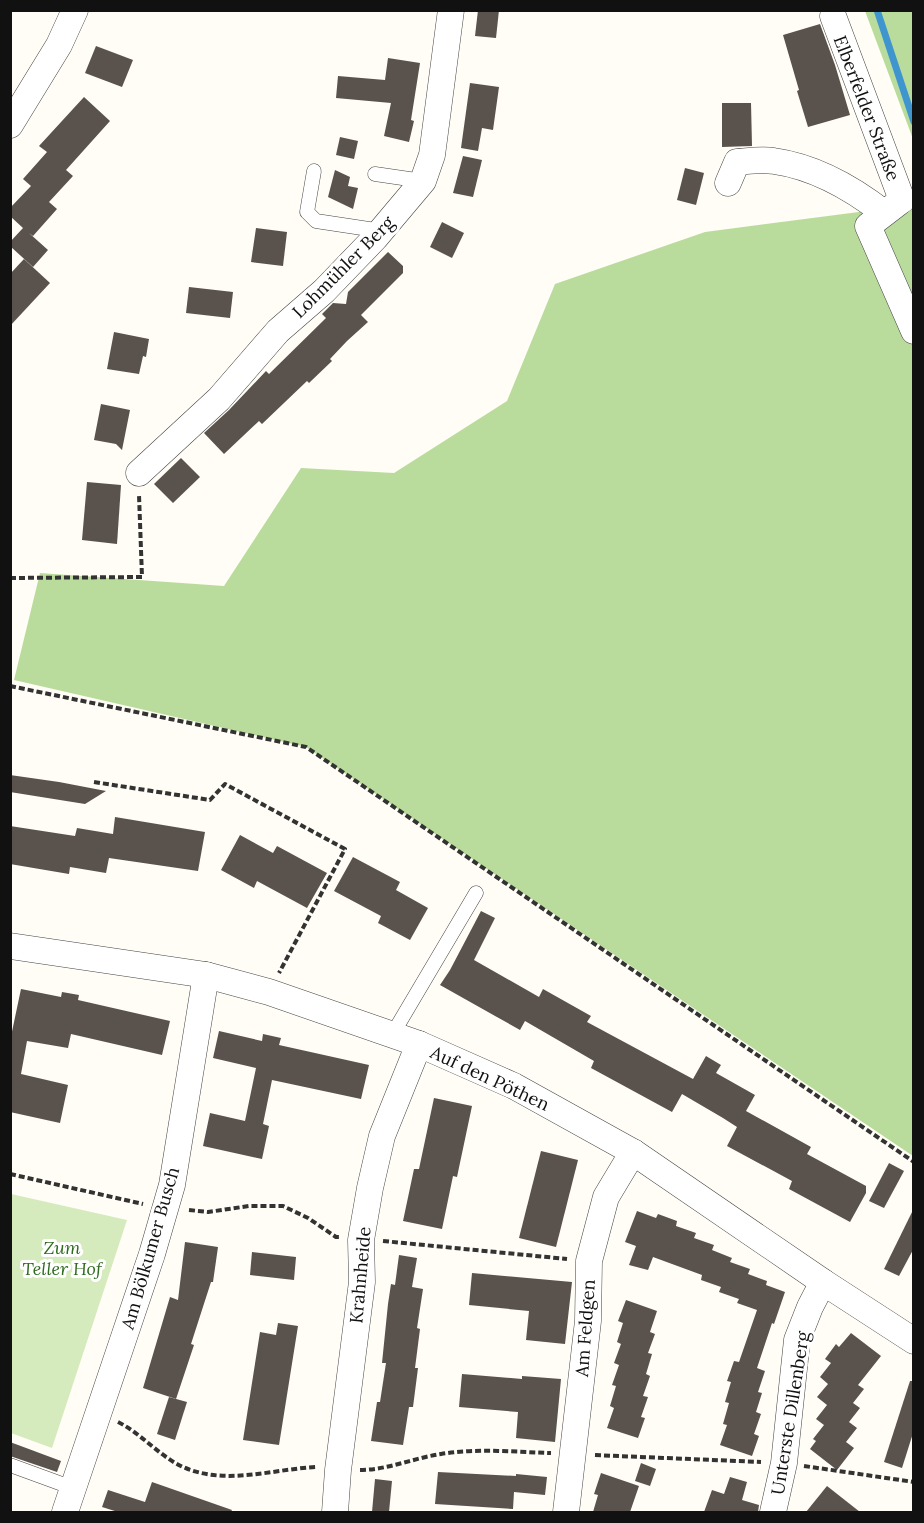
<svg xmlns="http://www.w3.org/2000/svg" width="924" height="1523" font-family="Lora,serif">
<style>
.green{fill:#d5ebbd}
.forest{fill:#b9dc9c}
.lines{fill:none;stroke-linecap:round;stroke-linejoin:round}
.stream{stroke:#3f96cf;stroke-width:7}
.building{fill:#5a524d}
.service-casing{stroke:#444;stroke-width:15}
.minor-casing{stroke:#444;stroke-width:27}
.path{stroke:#333;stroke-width:4;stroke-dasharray:6 3;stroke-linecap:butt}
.service{stroke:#fff;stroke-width:14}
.minor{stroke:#fff;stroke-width:26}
.labels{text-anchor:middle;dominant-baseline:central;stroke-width:6;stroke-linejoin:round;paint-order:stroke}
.street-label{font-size:18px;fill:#111;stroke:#fff}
.park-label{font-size:18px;font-style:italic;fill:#2f6b1f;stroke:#fff}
</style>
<rect width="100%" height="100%" fill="#fffdf5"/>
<path class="green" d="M11 1194 127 1220 52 1448 11 1433Z"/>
<g class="forest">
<path d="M865 11H913V139Z"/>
<path d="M913 205V1156L306 747 14 680 40 573 224 586 301 468 394 473 507 401 555 284 705 232Z"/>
</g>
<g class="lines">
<path class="stream" d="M877 10 914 122"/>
</g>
<g class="building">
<path d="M478 10H499L496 38 475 36Z"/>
<path d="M820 24 835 65 850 115 808 127 797 91 799 90 783 35Z"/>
<path d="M96 46 133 60 122 87 85 73Z"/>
<path d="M388 58 420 63 411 120 414 121 409 142 384 136 391 103 336 98 338 76 385 80Z"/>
<path d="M470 83 499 87 493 130 482 128 478 151 461 148Z"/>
<path d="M84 97 110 121 66 170 73 176 49 202 57 209 33 236 29 233 48 250 33 267 10 246V242L23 228 10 216V208L31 186 23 179 47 152 39 146Z"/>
<path d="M722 103H751L752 146 722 147Z"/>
<path d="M340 137 358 141 354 159 336 155Z"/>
<path d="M463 156 482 160 473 197 453 193Z"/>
<path d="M685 168 704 173 696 205 677 200Z"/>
<path d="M335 170 350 177 348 186 358 188 353 209 328 197Z"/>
<path d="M442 222 464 233 452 258 430 247Z"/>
<path d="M256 228 287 232 283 266 251 262Z"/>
<path d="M388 252 403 266V273L361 315 368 322 347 341 330 359 332 361 309 383 307 381 262 424 259 421 224 454 204 433 229 410 266 371 269 374 326 318 322 314 333 303 346 304 348 292Z"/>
<path d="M24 259 50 283 10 326V274Z"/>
<path d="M189 287 233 292 230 318 186 313Z"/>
<path d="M114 332 149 339 146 357 143 356 139 374 107 369Z"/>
<path d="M101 404 130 410 122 450 116 444 94 440Z"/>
<path d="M181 458 200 477 173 503 154 484Z"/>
<path d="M87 482 121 485 117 544 82 540Z"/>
<path d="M10 775 59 782 106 791 85 804 10 792Z"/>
<path d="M115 817 205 832 198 871 109 858 106 873 70 867 69 874 10 864V826L75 836 77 828 113 834Z"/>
<path d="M240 835 273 853 277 846 327 873 307 908 257 881 254 888 221 870Z"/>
<path d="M353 857 400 882 396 890 428 908 410 940 378 923 381 916 334 891Z"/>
<path d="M481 911 495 918 474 960 539 997 543 989 591 1016 587 1022 693 1079 706 1056 721 1065 716 1073 755 1095 746 1111 811 1147 807 1154 866 1186V1193L850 1222 789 1189 792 1181 727 1146 737 1127 723 1118 682 1094 672 1112 591 1068 594 1061 525 1021 520 1030 440 985 450 970Z"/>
<path d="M21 989 61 997 62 992 79 995 78 1000 170 1021 162 1055 71 1034 68 1048 27 1041 21 1074 68 1085 60 1123 10 1112V1041Z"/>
<path d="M219 1031 262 1041 263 1034 281 1038 279 1045 369 1065 361 1099 272 1080 263 1124 269 1126 262 1159 203 1146 210 1113 245 1121 256 1068 213 1058Z"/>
<path d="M434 1098 472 1106 457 1177 453 1176 442 1229 403 1221 414 1169H419Z"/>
<path d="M541 1151 578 1160 556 1247 519 1238Z"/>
<path d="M889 1163 904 1171 884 1208 869 1201Z"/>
<path d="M914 1208V1248L899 1276 884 1269Z"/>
<path d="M637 1211 656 1218 658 1214 677 1221 676 1226 696 1233 694 1238 714 1245 712 1250 732 1258 730 1262 750 1269 748 1274 767 1281 766 1285 785 1292 774 1324 772 1323 757 1368 765 1371 758 1392 762 1393 756 1412 761 1414 754 1434 759 1436 752 1456 720 1445 727 1425 723 1424 729 1403 725 1402 731 1382 727 1381 734 1361 739 1362 757 1310 737 1303 739 1299 719 1292 721 1287 701 1280 702 1275 653 1257 648 1270 629 1265 636 1246 625 1242Z"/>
<path d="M185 1242 218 1247 213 1282H211L191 1344 194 1345 176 1399 143 1388 170 1297 178 1300Z"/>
<path d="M252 1252 296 1257 294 1280 250 1275Z"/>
<path d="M399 1255 417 1258 412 1287 423 1289 417 1328 420 1329 415 1368H418L413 1407H409L403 1445 371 1441 377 1402H380L386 1363H382L388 1304 391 1284 395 1285Z"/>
<path d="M472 1273 572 1282 565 1344 526 1340 529 1311 469 1305Z"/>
<path d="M626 1300 657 1311 650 1332 655 1334 648 1353 652 1354 646 1374 650 1376 643 1396 648 1397 641 1417 645 1418 638 1438 607 1428 614 1408 610 1406 616 1386 612 1385 619 1365 614 1363 621 1344 617 1342 623 1323 618 1321Z"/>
<path d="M278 1323 298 1326 279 1445 243 1440 260 1332 276 1335Z"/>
<path d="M851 1333 881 1356 858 1385 864 1389 853 1403 860 1408 849 1422 857 1428 846 1442 854 1448 837 1470 810 1449 816 1441 813 1439 824 1425 816 1419 827 1405 817 1397 828 1384 820 1377 831 1363 825 1359 836 1344 839 1347Z"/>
<path d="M462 1374 522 1379V1376L561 1379 555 1442 516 1438 518 1412 459 1407Z"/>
<path d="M910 1381H914V1430L902 1468 884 1462Z"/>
<path d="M169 1397 187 1402 175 1440 157 1434Z"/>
<path d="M10 1442 61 1461 57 1472 10 1456Z"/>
<path d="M641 1463 656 1469 650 1486 635 1481Z"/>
<path d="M438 1472 516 1476V1474L547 1477 545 1495 514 1492 513 1509 435 1504Z"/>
<path d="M601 1473 639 1486 630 1512H593L598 1495 594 1494Z"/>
<path d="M730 1477 747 1482 742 1500 759 1505 758 1512H704L712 1490 724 1494Z"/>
<path d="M375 1479 392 1481 389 1512H372Z"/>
<path d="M152 1482 232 1510 231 1512H118L102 1507 108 1490 145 1502Z"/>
<path d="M827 1486 860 1512H806Z"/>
</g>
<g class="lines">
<defs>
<g id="service">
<path d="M314 171 307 212 316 221 382 231"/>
<path d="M375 174 423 181"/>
<path d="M392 1035 476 893"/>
<path d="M10 1465 73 1488"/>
</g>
<g id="minor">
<path d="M833 16 902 200"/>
<path d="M10 125 59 45 75 10"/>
<path d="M728 183 737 162C749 161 762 159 774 161 816 167 852 188 884 213"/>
<path d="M898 203 868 226 914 331"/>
<path d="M139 473 219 399 278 331 324 291 375 238 423 181 432 155 451 10"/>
<path d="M10 946 206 975 269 992 419 1044 514 1086 633 1152 823 1282 914 1341"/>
<path d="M65 1512 152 1254 172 1185 206 975"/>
<path d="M335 1512 338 1470 362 1282 361 1240 370 1188 382 1136 419 1044"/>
<path d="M566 1512 588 1321 589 1261 606 1197 633 1152"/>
<path d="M773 1512 784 1463 797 1340 810 1307 823 1282"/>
</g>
</defs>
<use href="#service" class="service-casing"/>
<use href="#minor" class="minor-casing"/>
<g class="path">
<path d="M10 578 142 577 139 495"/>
<path d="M10 686 306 747 914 1162"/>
<path d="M94 782 210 800 225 784 345 849 279 973"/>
<path d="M10 1174 143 1204"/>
<path d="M189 1210 208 1212 249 1206H283L308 1218 336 1237H340"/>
<path d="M383 1241 567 1259"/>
<path d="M118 1422C142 1434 159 1456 183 1467 226 1486 272 1469 317 1467"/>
<path d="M595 1455 761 1462"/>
<path d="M804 1466 914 1482"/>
<path d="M360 1470C387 1470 414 1458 441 1454 477 1448 515 1452 551 1453"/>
</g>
<use href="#service" class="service"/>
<use href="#minor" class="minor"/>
</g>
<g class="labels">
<g class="street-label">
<text transform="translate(867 108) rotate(69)">Elberfelder Straße</text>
<text transform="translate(343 267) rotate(-45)">Lohmühler Berg</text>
<text transform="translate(490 1078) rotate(25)">Auf den Pöthen</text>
<text transform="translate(150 1248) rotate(-74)">Am Bölkumer Busch</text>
<text transform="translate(360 1275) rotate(-85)">Krahnheide</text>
<text transform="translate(585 1328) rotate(-86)">Am Feldgen</text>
<text transform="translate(790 1413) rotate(-81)">Unterste Dillenberg</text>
</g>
<g class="park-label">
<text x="62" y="1247">Zum<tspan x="62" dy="21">Teller Hof</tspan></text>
</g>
</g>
<rect width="924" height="1523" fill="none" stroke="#111111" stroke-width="24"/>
</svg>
